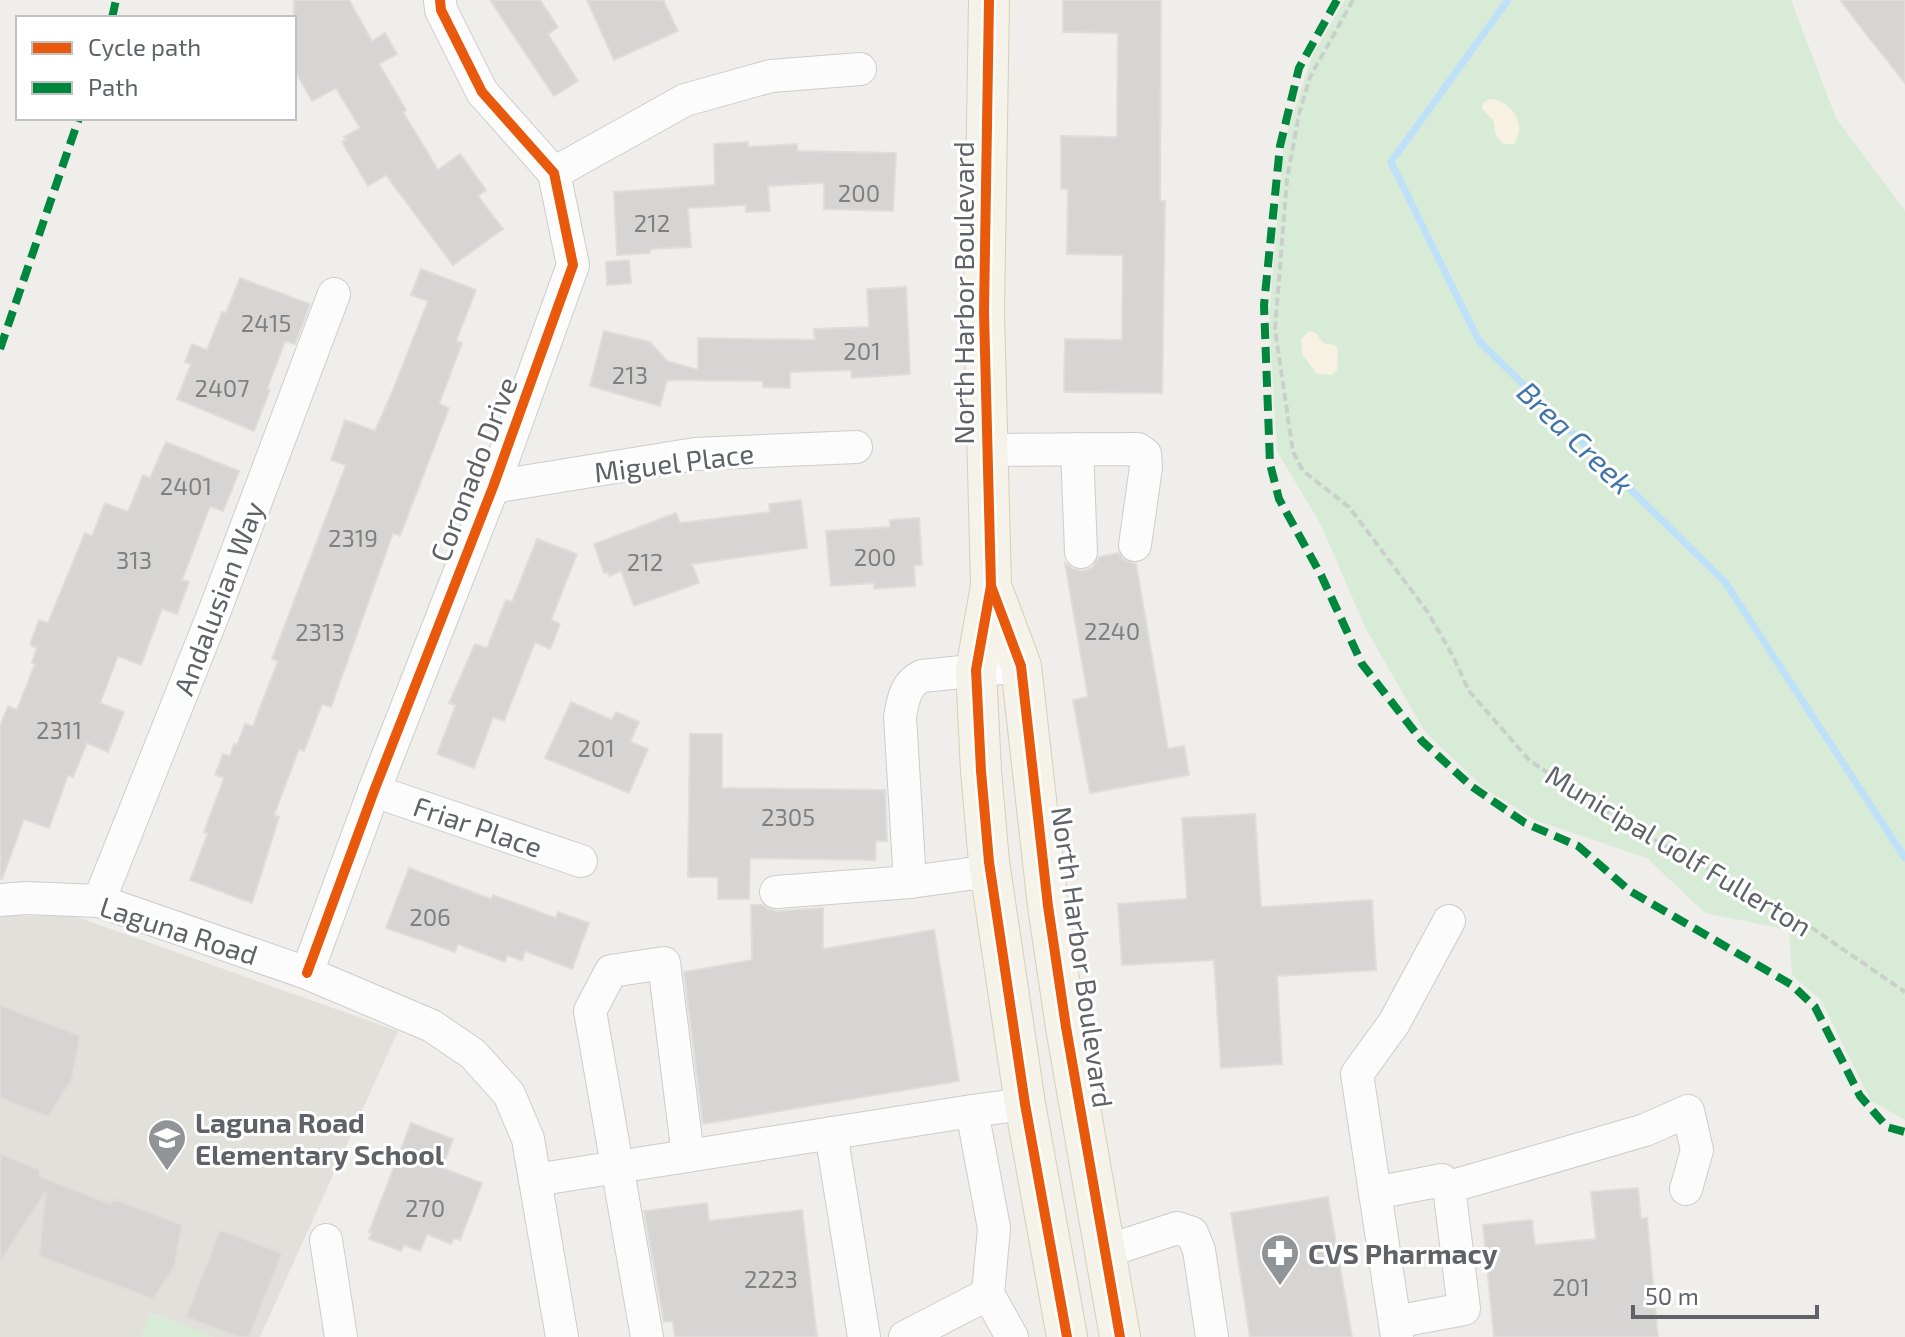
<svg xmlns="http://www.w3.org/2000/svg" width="1905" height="1337" font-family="'Exo 2',sans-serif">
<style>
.education{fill:#e2e0da}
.green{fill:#d8ebd6}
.sand{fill:#f6f1e1}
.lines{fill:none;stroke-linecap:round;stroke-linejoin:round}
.stream{stroke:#bfe0f9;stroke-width:7}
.building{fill:#d6d5d3;stroke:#deddd9;stroke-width:2}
.minor-casing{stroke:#cbcccc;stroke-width:34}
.major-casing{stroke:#d7ceb8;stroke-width:42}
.path{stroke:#cacfcc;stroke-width:4;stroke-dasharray:8 4;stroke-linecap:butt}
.minor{stroke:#fdfcfc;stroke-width:32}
.major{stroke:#f4f2e9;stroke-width:40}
.quiet{stroke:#00873e;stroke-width:8;stroke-dasharray:16 8;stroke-linecap:butt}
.cycleway-casing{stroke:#fff;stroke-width:15}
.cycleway{stroke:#e8590c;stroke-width:10}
.labels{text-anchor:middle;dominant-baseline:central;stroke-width:6;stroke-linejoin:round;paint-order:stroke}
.number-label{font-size:24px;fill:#7e8184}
.street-label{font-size:28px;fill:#5f6368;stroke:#fff}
.poi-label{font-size:28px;font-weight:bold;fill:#5f6368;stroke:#fff;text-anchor:start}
.water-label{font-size:30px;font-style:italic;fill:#4174aa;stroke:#fff}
</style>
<rect width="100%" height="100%" fill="#efeeea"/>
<path class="education" d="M0 916H74L398 1031 260 1337H214L151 1313 141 1337H0Z"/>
<g class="green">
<path d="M1345 0H1791L1836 118 1905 211V1120L1871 1101 1821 1000 1792 975 1789 930 1705 913 1647 858 1535 820 1484 788 1425 732 1366 629 1321 525 1277 451 1269 318 1284 142 1312 56Z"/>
<path d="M150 1313 214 1337H141Z"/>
</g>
<g class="sand">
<path d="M1489 99C1512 100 1528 125 1514 144H1504L1496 136 1493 120 1482 109 1483 103Z"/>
<path d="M1309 331 1316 333 1323 343 1335 345 1338 350 1337 370 1332 375 1317 374 1302 354 1301 339Z"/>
</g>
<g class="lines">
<path class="stream" d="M1508 0 1391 162 1479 341 1725 582 1905 858"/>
</g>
<g class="building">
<path d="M294 0H349L372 41 385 33 397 54 379 64 406 110 403 112 438 170 460 154 486 190 478 196 503 229 453 265 386 175 368 186 342 142 346 140 344 137 360 128 336 88 312 101 294 69Z"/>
<path d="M490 0H540L558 27 548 34 578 81 554 96Z"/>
<path d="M587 0H663L678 31 614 60Z"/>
<path d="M1063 0H1161L1160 201H1165L1162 393 1064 392 1065 339 1122 340 1123 255 1067 254 1068 189H1061V136L1117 137 1118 33 1063 32Z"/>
<path d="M1840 0H1905V83L1870 39Z"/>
<path d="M748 142V147L797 144V151L896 153 893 211 824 209V183L768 186 770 211 746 212V205L688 208 691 247 650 249V253L617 255 614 192 715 185 714 144Z"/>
<path d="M629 260 631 283 607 285 606 262Z"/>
<path d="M421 269 476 290 456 341 462 343 439 404 449 408 400 536 393 533 331 707 322 704 304 751 299 749 274 815 279 817 252 903 190 880 208 833 204 832 224 778 215 775 223 754 230 756 234 744 237 745 245 724 253 726 278 661 272 659 346 465 331 460 345 420 375 431 393 390 428 301 411 295Z"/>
<path d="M240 278 310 304 295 344 285 341 267 389 270 390 254 431 177 399 191 364 185 362 192 344 207 350 222 312 226 313Z"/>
<path d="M906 287 910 374 852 378 851 370 790 372V388L763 387V381L667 380 660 406 590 386 604 331 650 342 667 361 698 370V338L815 340 814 329 869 327 867 289Z"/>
<path d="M166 442 239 471 231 492 223 511 210 506 182 580 189 582 177 614 162 609 141 665 118 656 100 703 124 712 108 752 87 743 73 777 68 775 49 828 24 819 2 879H0V726L8 706 17 710 35 664 32 663 37 648 30 645 39 620 48 623 85 533 92 536 105 503 128 512 143 475 150 478Z"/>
<path d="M801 500 807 548 692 564 699 583 634 606 621 571 609 576 608 572 604 573 594 544 676 513 680 523 770 512 769 504Z"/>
<path d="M919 518 922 565H914L915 586 874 589V583L831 586 826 531 890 527V520Z"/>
<path d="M537 539 577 554 551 620 560 624 550 649 535 642 504 721 493 717 474 768 437 754 456 705 449 703 475 644 487 648 506 600 512 602Z"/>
<path d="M1118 553 1124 560 1136 564 1168 749 1184 746 1189 775 1090 793 1073 700 1088 697 1065 563 1073 569 1082 571 1092 568 1099 557Z"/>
<path d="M571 702 612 720 616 712 639 722 630 742 648 749 629 793 545 758Z"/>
<path d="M690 734H722V788L885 790 887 841H876L875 860 750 858 749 899H718V877H688Z"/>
<path d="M1255 814 1261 907 1372 900 1376 970 1277 976 1282 1064 1221 1068 1214 960 1122 965 1118 904 1187 899 1182 818Z"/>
<path d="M409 868 491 899 493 895 556 918 558 912 589 923 572 969 525 951 522 961 507 955 505 962 458 944 455 952 386 928Z"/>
<path d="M751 905H762L768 909 777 911 823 908V949L934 930 959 1081 703 1124 684 972 752 960Z"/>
<path d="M0 1005 80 1036 72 1079 48 1117 0 1098Z"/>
<path d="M411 1123 453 1139 442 1168 482 1183 460 1240 454 1238 451 1244 427 1234 420 1251 404 1245 401 1251 369 1239 372 1232H369Z"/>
<path d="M0 1154 40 1170 39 1176 110 1204 114 1199 182 1225 174 1267 153 1299 39 1256 46 1191 0 1262Z"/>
<path d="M1638 1188 1641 1219 1647 1218 1658 1337H1494L1483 1225 1532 1220 1535 1245 1596 1239 1591 1192Z"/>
<path d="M1328 1197 1352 1337H1250L1231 1213Z"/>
<path d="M707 1203 709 1221 802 1210 817 1337H675L673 1321 664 1322 644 1211Z"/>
<path d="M220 1230 282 1253 249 1337H239L186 1317Z"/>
</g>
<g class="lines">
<defs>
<g id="minor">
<path d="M554 173 685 100 771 76 860 69"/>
<path d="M1077 449 1081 552"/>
<path d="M987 450 1138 449 1145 454 1146 467 1135 545"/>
<path d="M493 487 695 454 856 447"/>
<path d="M374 791 581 861"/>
<path d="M991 871 910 882 900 717C903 700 905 684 922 676L1021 666"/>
<path d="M776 892 910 882"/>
<path d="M0 900 26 898 99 901 307 973 432 1026 473 1054 509 1094 528 1139 562 1337"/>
<path d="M99 901 215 610 334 294"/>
<path d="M307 973 374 791 493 487 573 265 554 173 482 92 441 10 440 0"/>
<path d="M972 1111 1025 1104"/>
<path d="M831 1133 864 1337"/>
<path d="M535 1180 972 1111 994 1228 988 1294 1012 1337"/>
<path d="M1375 1193 1442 1180 1449 1187"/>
<path d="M326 1240 341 1337"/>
<path d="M1107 1251 1177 1228 1192 1233 1199 1250 1212 1337"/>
<path d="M1395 1322 1464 1309 1449 1187 1645 1130 1688 1111 1697 1150 1686 1189"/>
<path d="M647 1337 590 1011 611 971 664 963 688 1156"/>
<path d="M905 1337 988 1294"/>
<path d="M1397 1337 1357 1074 1394 1023 1449 921"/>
</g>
<g id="major">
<path d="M989 0 984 312 991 586 976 670 981 771 989 862 1025 1104 1067 1337"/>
<path d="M991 586 1021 666 1048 906 1066 1027 1120 1337"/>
</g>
</defs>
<use href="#minor" class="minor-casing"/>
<use href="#major" class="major-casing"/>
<path class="path" d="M1353 0 1310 77 1299 114 1287 179 1275 329 1293 452 1303 471 1349 507 1427 611 1453 656 1469 691 1530 761 1634 829 1789 912 1905 992"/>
<use href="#minor" class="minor"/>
<use href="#major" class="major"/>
<g class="quiet">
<path d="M1337 0 1299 68 1280 146 1264 305 1270 464 1279 499 1321 575 1362 664 1422 741 1471 786 1525 823 1578 846 1630 891 1792 985 1815 1007 1860 1096 1887 1127 1905 1132"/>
<path d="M112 18 116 0"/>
<path d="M0 349 79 118"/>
</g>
<defs>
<g id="cycleway">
<path d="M989 0 984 312 991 586 976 670 981 771 989 862 1025 1104 1067 1337"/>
<path d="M991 586 1021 666 1048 906 1066 1027 1120 1337"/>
<path d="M307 973 374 791 493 487 573 265 554 173 482 92 441 10 440 0"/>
</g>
</defs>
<use href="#cycleway" class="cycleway-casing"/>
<use href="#cycleway" class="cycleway"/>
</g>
<defs>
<symbol id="school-pin" viewBox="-11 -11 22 30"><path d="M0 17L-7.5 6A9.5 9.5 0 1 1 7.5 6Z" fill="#919496" stroke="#fff"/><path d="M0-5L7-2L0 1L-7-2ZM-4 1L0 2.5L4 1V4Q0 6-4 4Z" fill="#fff"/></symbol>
<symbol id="pharmacy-pin" viewBox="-11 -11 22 30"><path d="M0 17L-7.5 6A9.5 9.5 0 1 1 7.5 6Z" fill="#919496" stroke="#fff"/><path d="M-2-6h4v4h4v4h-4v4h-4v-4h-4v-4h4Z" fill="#fff"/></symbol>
</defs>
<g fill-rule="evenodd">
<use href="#school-pin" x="145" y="1116" width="44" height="60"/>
<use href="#pharmacy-pin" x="1258" y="1231" width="44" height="60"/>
</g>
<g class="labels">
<g class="number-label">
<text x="859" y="192">200</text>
<text x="652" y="222">212</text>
<text x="266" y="322">2415</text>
<text x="862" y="350">201</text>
<text x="630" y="374">213</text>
<text x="222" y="387">2407</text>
<text x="186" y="485">2401</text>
<text x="353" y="537">2319</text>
<text x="875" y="556">200</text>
<text x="134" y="559">313</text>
<text x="645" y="561">212</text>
<text x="1112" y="630">2240</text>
<text x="320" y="631">2313</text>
<text x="59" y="729">2311</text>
<text x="596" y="747">201</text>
<text x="788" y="816">2305</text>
<text x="430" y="916">206</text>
<text x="425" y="1207">270</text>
<text x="771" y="1278">2223</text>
<text x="1571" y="1286">201</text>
</g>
<g class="street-label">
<text transform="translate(963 293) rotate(-90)">North Harbor Boulevard</text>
<text transform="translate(674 462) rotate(-7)">Miguel Place</text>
<text transform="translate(473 469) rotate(-69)">Coronado Drive</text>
<text transform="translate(218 598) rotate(-69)">Andalusian Way</text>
<text transform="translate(478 826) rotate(19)">Friar Place</text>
<text transform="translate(1679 850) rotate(31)">Municipal Golf Fullerton</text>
<text transform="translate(179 930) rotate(18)">Laguna Road</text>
<text transform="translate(1083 957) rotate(82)">North Harbor Boulevard</text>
</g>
<g class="poi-label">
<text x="195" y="1122">Laguna Road<tspan x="195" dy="32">Elementary School</tspan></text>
<text x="1308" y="1253">CVS Pharmacy</text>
</g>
<g class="water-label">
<text transform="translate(1576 437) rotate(44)">Brea Creek</text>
</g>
</g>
<rect x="16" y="16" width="280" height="104" fill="#ffffff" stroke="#bfc1c3" stroke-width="2"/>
<rect x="32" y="42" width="40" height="12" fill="#e8590c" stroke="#bfc1c3" stroke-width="2"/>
<text x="88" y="56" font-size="24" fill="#5f6368">Cycle path</text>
<rect x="32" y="82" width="40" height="12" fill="#00873e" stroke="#bfc1c3" stroke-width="2"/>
<text x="88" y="96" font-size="24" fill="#5f6368">Path</text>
<path d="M1633 1305v12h184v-12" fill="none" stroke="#5f6368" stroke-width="4"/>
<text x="1645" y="1305" font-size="24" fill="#5f6368" stroke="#ffffff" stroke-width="6" paint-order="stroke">50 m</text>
</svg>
